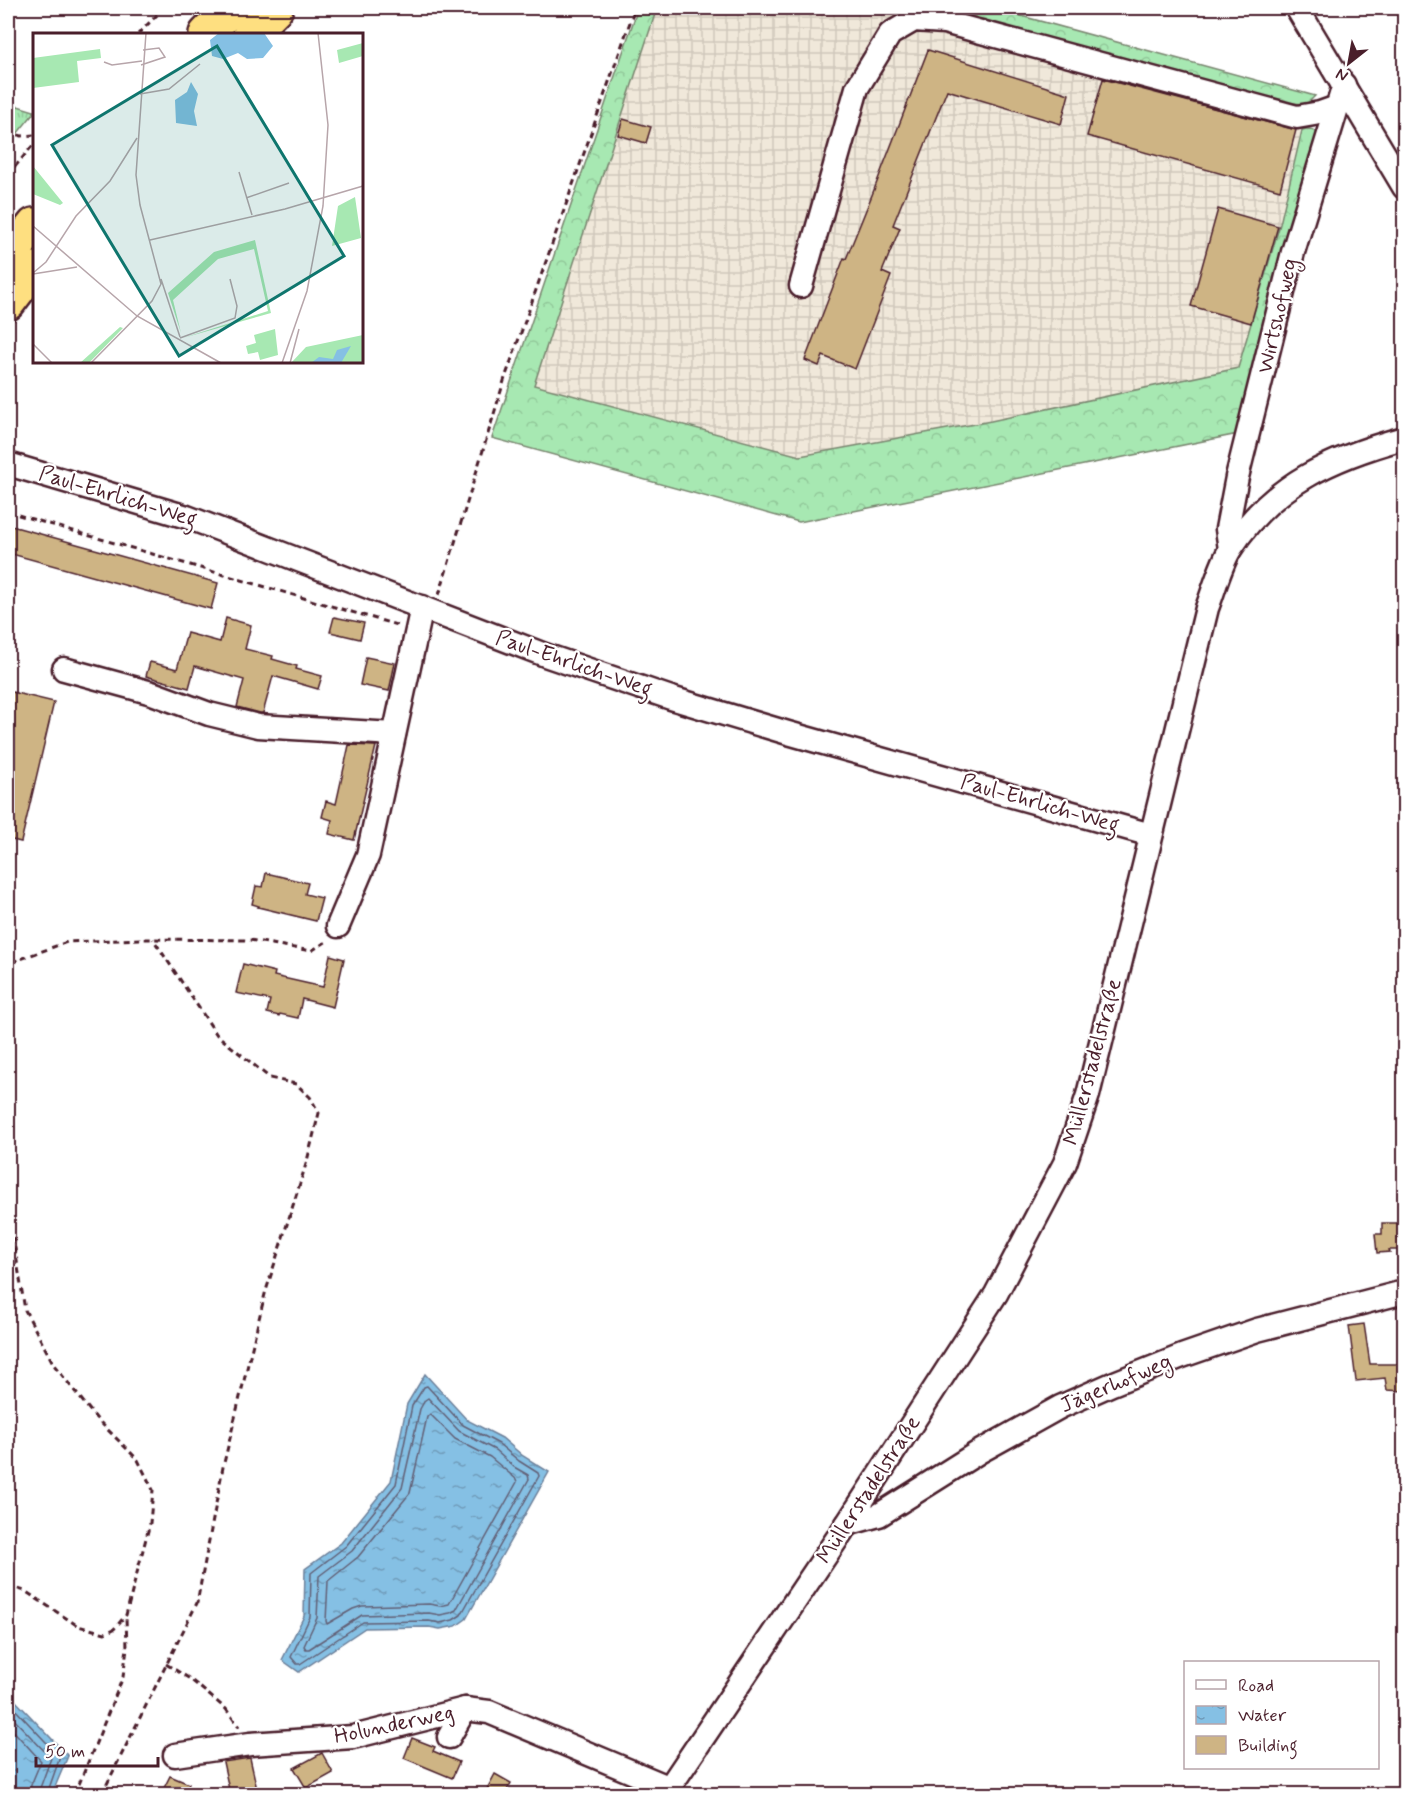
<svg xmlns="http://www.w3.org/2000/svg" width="1412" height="1802" font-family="Mynerve,sans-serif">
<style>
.industrial{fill:url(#industrial-grid)}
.grass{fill:url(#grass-tufts);stroke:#78846e;stroke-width:1.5}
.forest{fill:url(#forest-crowns);stroke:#78846e;stroke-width:1.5}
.water{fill:url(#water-ripples);stroke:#6d809a;stroke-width:1.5}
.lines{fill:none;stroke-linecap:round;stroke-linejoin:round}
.shore{stroke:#625f75;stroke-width:1.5}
.building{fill:#ceb484;stroke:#4a1f2b;stroke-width:1.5}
.minor-casing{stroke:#4a1f2b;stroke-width:27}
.highway-casing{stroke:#4a1f2b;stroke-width:38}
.path{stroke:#4a1f2b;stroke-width:3;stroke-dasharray:6 4.5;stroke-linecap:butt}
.minor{stroke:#fff;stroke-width:22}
.highway{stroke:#fedf80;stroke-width:33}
.labels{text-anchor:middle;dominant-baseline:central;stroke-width:4.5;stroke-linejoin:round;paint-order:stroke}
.street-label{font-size:22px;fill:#4a1f2b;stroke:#fff}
.inset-road{fill:none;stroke:#b7a5aa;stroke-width:1.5}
.view{fill:#0f766e;fill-opacity:0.15;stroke:#0f766e;stroke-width:3}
.inset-edge{fill:none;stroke:#4a1f2b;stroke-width:3}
</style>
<defs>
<pattern id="industrial-grid" width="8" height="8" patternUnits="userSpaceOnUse" patternTransform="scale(1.5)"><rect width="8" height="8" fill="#f0e8da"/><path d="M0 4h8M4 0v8" fill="none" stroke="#cfc7bb"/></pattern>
<pattern id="grass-tufts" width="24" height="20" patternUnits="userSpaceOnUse" patternTransform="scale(1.5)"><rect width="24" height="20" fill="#a7e8b2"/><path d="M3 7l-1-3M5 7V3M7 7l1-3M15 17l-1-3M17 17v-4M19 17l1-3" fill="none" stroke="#91c799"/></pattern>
<pattern id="forest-crowns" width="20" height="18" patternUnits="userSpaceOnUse" patternTransform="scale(1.5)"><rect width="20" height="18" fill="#a7e8b2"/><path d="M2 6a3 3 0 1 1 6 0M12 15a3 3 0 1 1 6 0" fill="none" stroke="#91c799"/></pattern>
<pattern id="water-ripples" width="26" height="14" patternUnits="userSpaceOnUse" patternTransform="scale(1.5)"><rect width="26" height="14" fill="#85c0e4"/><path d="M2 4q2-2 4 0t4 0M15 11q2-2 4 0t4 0" fill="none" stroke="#6f9bb9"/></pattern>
</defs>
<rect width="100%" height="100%" fill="#fff"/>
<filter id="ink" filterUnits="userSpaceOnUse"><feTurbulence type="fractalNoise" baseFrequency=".0167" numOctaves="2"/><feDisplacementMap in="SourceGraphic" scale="12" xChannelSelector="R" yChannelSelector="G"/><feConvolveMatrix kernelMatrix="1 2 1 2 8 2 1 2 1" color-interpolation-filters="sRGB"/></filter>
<g filter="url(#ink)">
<path class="industrial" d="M657 8H925L1271 102 1307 104 1280 224 1239 368 991 421 800 456 534 385Z"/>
<path class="grass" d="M8 103 34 111V113L8 145Z"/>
<g class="forest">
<path d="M638 8H657L534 385 800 456 991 421 1238 368 1280 224 1302 130C1310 128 1315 129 1321 136L1243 433 799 522 492 438Z"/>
<path d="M925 8H992L1315 96 1307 104 1271 102Z"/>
</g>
<g class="water">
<path d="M425 1374 467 1420 502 1438 523 1456 549 1472 466 1619 456 1626 440 1629 429 1627 365 1628 299 1672 282 1660 304 1616 305 1569 341 1543 391 1481 407 1404Z"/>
<path d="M13 1698 68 1756 52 1794H8V1700Z"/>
</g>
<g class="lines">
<g class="shore">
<path d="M427 1386 463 1425 499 1444 519 1461 538 1473 539 1476 461 1615 453 1620 440 1623 429 1621 363 1622 300 1664H297L291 1657 310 1617 311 1573 346 1546 396 1484 412 1406 424 1387Z"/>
<path d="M428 1398 459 1431 495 1450 514 1467 528 1475 529 1479 456 1610 450 1613 440 1615 429 1613 362 1615 309 1649H306L304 1646 317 1618 319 1576 352 1551 402 1488 420 1409 425 1400Z"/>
<path d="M430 1414 455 1439 490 1457 516 1479 517 1482 449 1604 440 1606 429 1604 362 1606 353 1609 327 1624 326 1621 328 1581 358 1557 410 1493 427 1417Z"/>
<path d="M8 1705 12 1706 60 1757 47 1794"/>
<path d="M8 1713 51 1758 40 1788 39 1794"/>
<path d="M8 1725 41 1761 31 1785 30 1794"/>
</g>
</g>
<g class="building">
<path d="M928 50 1069 94 1061 124 947 90 893 225 900 228 882 272 891 276 855 369 823 356 819 366 805 360 844 258 846 259 872 195Z"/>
<path d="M1103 79 1296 130 1280 190 1087 136Z"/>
<path d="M623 119 651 127 646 143 618 135Z"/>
<path d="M1218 209 1278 226 1251 323 1191 306Z"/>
<path d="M8 525 218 583 211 609 8 553Z"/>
<path d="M334 617 364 623 360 639 330 632Z"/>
<path d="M226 618 251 625 245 649 273 656 272 659 297 666 296 669 322 676 318 689 273 676 263 713H260L237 707 244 680 195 666 189 688 146 676 150 662 177 669 187 633 220 642Z"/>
<path d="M366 657 395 663 389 691 360 685Z"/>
<path d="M8 691 54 702 21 842 8 839Z"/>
<path d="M349 745 376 746 354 840 329 834 332 820 322 817 326 801 336 804Z"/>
<path d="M266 873 308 883 305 894 322 898 316 921 258 907 259 906 252 904 256 886 263 887Z"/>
<path d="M330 955 344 959 333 1007 302 999 298 1018 280 1014 279 1016 267 1013 270 1000 236 993 243 964 275 972 274 976 323 987Z"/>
<path d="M1382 1223H1404V1250H1389L1390 1252 1377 1253 1375 1234H1382Z"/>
<path d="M1364 1324 1370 1364H1404V1391L1387 1390 1385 1378 1356 1381 1349 1326Z"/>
<path d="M412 1738 435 1747 433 1751 459 1762 452 1778 404 1758Z"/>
<path d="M322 1753 333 1773 306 1788 294 1768Z"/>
<path d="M250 1758 258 1794H230L223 1762Z"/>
<path d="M495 1774 511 1783 505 1794H498L487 1789Z"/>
<path d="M170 1776 189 1784 185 1794H161Z"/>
</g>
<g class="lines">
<defs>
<g id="minor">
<path d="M1297 8 1404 187"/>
<path d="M801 286 857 88 890 34 914 20 944 22 1297 117 1320 113 1337 107"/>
<path d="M8 464 187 517 545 655 671 698 788 733 1151 835"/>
<path d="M1230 549 1227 529 1237 477 1293 252 1344 85"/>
<path d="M64 669 152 693 209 714 258 726 394 734"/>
<path d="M338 926 368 855 422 607"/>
<path d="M847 1524 879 1515 979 1452 1060 1407 1112 1384 1182 1356 1257 1330 1404 1292"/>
<path d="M449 1737 465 1709"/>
<path d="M175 1755 250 1744 353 1737 465 1709 489 1712 670 1788"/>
<path d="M665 1794 847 1524 996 1294 1065 1163 1088 1095 1207 608C1214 590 1221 563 1231 548 1272 484 1334 457 1404 438"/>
</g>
<g id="highway">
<path d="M206 34 232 8"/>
<path d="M250 34 276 8"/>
<path d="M8 258 34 225"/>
<path d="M8 303 34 269"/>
</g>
</defs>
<use href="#minor" class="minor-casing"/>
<use href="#highway" class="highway-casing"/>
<g class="path">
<path d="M138 34 164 8"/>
<path d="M8 132 22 136 34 135"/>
<path d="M8 175 34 144"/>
<path d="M8 512 400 626"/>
<path d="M439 595 504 381 635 8"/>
<path d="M8 973 15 961 67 942 143 939 250 940 311 951 329 940"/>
<path d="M8 1206 25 1310 54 1365 96 1418 138 1460 153 1490 150 1523 126 1615 114 1629 105 1633 78 1626 25 1591 8 1586"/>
<path d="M166 1664 190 1679 226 1709 239 1727"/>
<path d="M75 1794 123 1677 127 1648 126 1617"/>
<path d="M102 1794 197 1603 223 1467 265 1294 307 1161 319 1113 310 1097 296 1084 270 1078 217 1035 153 939"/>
</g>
<use href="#minor" class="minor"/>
<use href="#highway" class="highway"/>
</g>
</g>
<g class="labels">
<g class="street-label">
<text transform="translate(1278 316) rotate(-77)">Wirtshofweg</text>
<text transform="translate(118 497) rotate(17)">Paul-Ehrlich-Weg</text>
<text transform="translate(574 664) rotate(19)">Paul-Ehrlich-Weg</text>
<text transform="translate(1040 804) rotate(16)">Paul-Ehrlich-Weg</text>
<text transform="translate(1093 1062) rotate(-75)">Müllerstadelstraße</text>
<text transform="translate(1116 1384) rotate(-23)">Jägerhofweg</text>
<text transform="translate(869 1490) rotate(-57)">Müllerstadelstraße</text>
<text transform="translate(394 1725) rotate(-12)">Holunderweg</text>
</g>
</g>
<g transform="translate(33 33)">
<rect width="330" height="330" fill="#fff"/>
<path d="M330 10V23L306 30 304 17ZM67 16 68 25 44 28 46 49 0 55V25ZM0 133 30 170 27 172 0 161ZM322 164 328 205 299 213 305 173ZM87 294 90 295 56 330H47Z" fill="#a7e8b2"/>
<path d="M222 207 238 280 150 305 235 278 221 216 185 226 140 267 148 300 135 260 181 219Z" fill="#a7e8b2"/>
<path d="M330 302V330H258L273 314Z" fill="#a7e8b2"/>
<path d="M242 296 245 322 227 327 225 319 215 321 213 313 223 310 221 302Z" fill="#a7e8b2"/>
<path d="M186 0H231L240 13 230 25 214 26 205 20 190 26 179 23 177 7ZM158 49 165 61 161 78 164 93 143 90 142 67 154 59ZM318 313 308 330H278L286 324 300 326 304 317Z" fill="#85c0e4"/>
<path class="inset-road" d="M71 29 79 32 109 28M108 32 132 24 126 15 110 17M107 61 136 56 167 31M206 139 219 182M213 165 256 150M0 193 104 283 188 330M117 207 252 176 330 153M0 240 13 229 43 183 77 148 104 105M0 241 44 234M128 246 147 304M147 305 202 285 204 273 197 246M0 311 19 330M58 330 119 268 128 251 107 172 103 142 113 0M249 330 274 258 290 173 295 92 285 0M257 330 266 296"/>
<path class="view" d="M184 13 311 223 146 323 19 112Z"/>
<rect width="330" height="330" class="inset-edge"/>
</g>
<rect width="1412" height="1802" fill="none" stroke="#fff" stroke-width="30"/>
<rect x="15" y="15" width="1382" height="1772" fill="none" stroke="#4a1f2b" stroke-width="2" filter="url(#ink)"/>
<rect x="1184" y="1661" width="195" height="108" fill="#ffffff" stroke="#b7a5aa" stroke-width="1.5"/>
<rect x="1196" y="1680" width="30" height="9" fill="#ffffff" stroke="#b7a5aa" stroke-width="1.5"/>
<text x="1238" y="1691" font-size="18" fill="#4a1f2b">Road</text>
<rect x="1196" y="1706" width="30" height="18" fill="url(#water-ripples)" stroke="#b7a5aa" stroke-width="1.5"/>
<text x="1238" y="1721" font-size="18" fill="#4a1f2b">Water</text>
<rect x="1196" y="1736" width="30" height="18" fill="#ceb484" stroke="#b7a5aa" stroke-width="1.5"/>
<text x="1238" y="1751" font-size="18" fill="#4a1f2b">Building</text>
<g transform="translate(1349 63) rotate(211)" stroke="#ffffff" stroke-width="4.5" paint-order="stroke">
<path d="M0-4.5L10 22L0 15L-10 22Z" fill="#4a1f2b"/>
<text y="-9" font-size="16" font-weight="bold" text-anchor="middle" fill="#4a1f2b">N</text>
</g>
<path d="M36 1757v9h122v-9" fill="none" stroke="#4a1f2b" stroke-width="3"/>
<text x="45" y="1757" font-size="18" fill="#4a1f2b" stroke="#ffffff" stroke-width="4.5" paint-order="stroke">50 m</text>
</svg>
